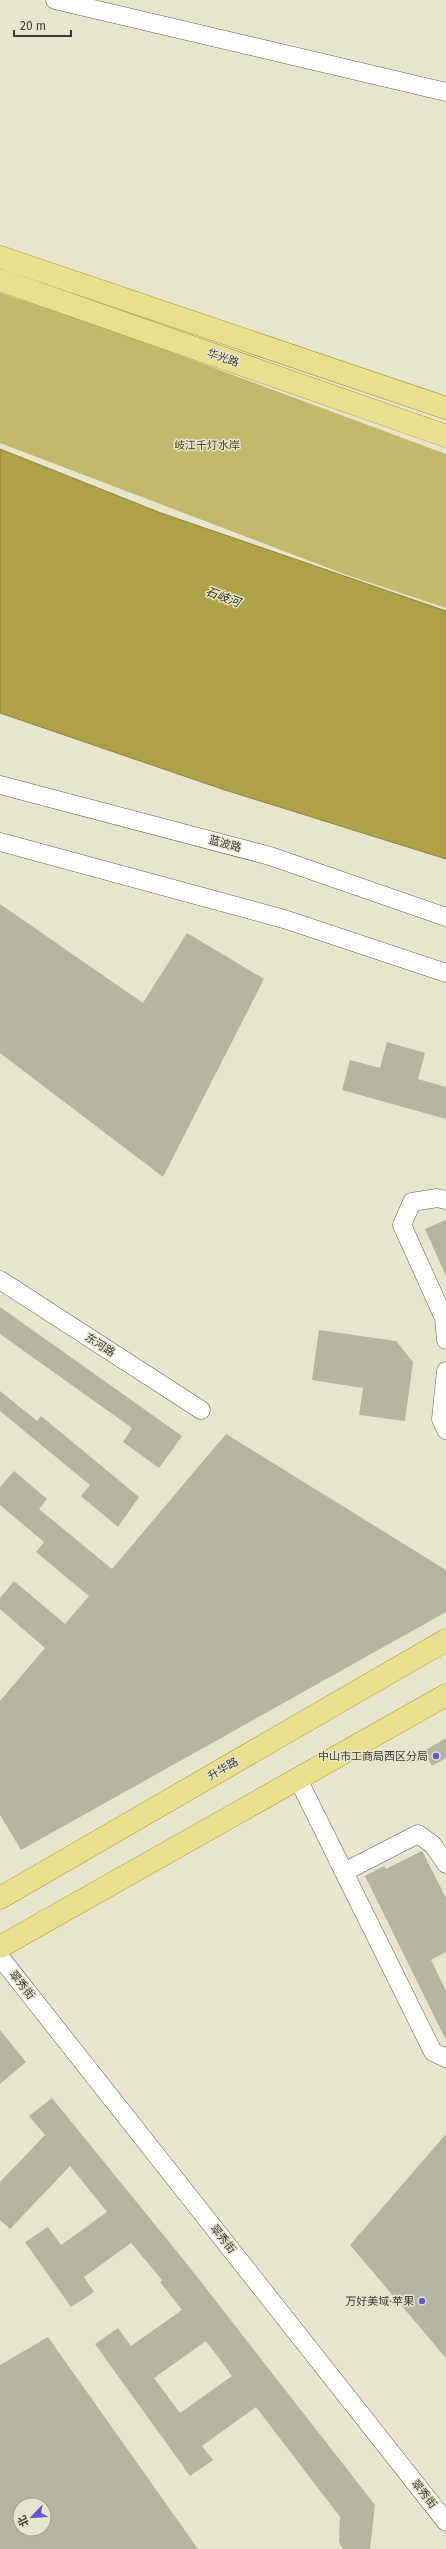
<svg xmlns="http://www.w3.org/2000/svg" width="446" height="2549" font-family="'Fira Sans','Noto Sans SC',sans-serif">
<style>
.green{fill:#c1b86b}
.water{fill:#aea246;stroke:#8c8340}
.building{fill:#b7b49d;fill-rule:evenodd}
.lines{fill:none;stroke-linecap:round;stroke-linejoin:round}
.minor-casing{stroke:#64614c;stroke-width:19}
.major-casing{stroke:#a4983c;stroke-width:23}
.minor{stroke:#fff;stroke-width:18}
.major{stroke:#eadf8d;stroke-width:22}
.poi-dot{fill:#6157d0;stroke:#e8e5cd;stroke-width:1.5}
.labels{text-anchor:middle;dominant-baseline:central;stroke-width:3;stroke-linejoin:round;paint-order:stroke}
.street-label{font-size:11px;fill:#3c3b32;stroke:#e8e5cd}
.park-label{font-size:11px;fill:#47421a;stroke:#e8e5cd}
.poi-label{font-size:11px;fill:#3c3b32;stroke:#e8e5cd;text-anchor:end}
.water-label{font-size:12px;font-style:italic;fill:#38330a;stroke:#e8e5cd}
</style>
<rect width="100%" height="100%" fill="#e8e5cd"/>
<path class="green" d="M0 293 106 328 446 454V608L344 574 0 443Z"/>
<path class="water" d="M0 449 161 513 446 611V859L222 789 0 713Z"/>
<g class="building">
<path d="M0 904 143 1003 187 933 264 979 163 1177 0 1053Z"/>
<path d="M387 1042 425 1053 418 1079 446 1087V1119L342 1090 350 1060 380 1068Z"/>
<path d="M446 1220V1276L425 1229Z"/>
<path d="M0 1307 182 1436 159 1468 123 1442 132 1428 0 1334Z"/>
<path d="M319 1330 396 1341 413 1362 405 1421 359 1415 363 1388 312 1380Z"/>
<path d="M0 1391 37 1421 41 1416 139 1497 118 1527 81 1496 90 1485 0 1411Z"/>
<path d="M226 1434 446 1570V1612L21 1850 0 1815V1701L45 1648 0 1609V1598L14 1581 65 1624 89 1596 36 1552 44 1542 0 1505V1487L14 1471 47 1499 39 1509 112 1569Z"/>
<path d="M446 1738V1758L432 1766 424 1751Z"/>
<path d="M422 1851 446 1898V1952L431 1960 446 1991V2040L365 1876 384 1866 386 1869Z"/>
<path d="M0 2030 26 2062 0 2084Z"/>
<path d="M52 2098 187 2264 375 2505 370 2549H343L339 2542 340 2517 256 2407 202 2446 213 2460 190 2476 95 2344 118 2328 131 2346 182 2310 160 2282 162 2280 131 2243 84 2277 94 2292 71 2307 25 2242 48 2227 61 2245 107 2212 70 2166 10 2229 0 2220V2182L45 2135 29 2116ZM206 2341 232 2376 180 2413 154 2378Z"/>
<path d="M446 2134V2358L350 2245Z"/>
<path d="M48 2337 198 2549H0V2365ZM20 2505H44V2529H20Z"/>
</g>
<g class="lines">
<defs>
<g id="minor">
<path d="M55 0 446 92"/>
<path d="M0 785 270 856 446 917"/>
<path d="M0 842 284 919 446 973"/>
<path d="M446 1200 437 1198 412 1202 402 1225 444 1318 446 1340"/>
<path d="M0 1280 201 1410"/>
<path d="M446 1371 441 1419 446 1430"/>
<path d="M298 1779 433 2052 446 2058"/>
<path d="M344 1872 418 1834 433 1845 446 1864"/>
<path d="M0 1957 446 2522"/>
</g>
<g id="major">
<path d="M0 257 446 408"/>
<path d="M0 280 446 436"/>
<path d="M0 1898 446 1640"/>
<path d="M0 1947 446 1695"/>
</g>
</defs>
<use href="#minor" class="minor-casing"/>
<use href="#major" class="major-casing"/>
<use href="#minor" class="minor"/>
<use href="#major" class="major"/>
</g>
<g class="poi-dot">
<circle cx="436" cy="1756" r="4"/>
<circle cx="422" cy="2301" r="4"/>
</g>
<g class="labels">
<g class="street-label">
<text transform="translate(223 358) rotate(19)">华光路</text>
<text transform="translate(225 844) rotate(15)">蓝波路</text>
<text transform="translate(100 1345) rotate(33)">东河路</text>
<text transform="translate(223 1769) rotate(-30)">升华路</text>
<text transform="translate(22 1985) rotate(52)">翠秀街</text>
<text transform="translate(223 2239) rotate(52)">翠秀街</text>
<text transform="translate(424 2494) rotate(52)">翠秀街</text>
</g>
<g class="park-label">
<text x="207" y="445">岐江千灯水岸</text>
</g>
<g class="poi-label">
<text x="428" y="1756">中山市工商局西区分局</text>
<text x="414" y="2301">万好美域·苹果</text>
</g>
<g class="water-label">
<text transform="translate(223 597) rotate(20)">石岐河</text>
</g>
</g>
<g transform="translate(32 2517) rotate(245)"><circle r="19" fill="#e8e5cd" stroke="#a3a18f"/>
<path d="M0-3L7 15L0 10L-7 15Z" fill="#6157d0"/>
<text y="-6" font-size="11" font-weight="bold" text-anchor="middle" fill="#3c3b32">北</text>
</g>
<path d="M14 30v6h57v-6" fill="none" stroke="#3c3b32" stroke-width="2"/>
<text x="20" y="30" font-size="12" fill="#3c3b32" stroke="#e8e5cd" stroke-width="3" paint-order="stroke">20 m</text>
</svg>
